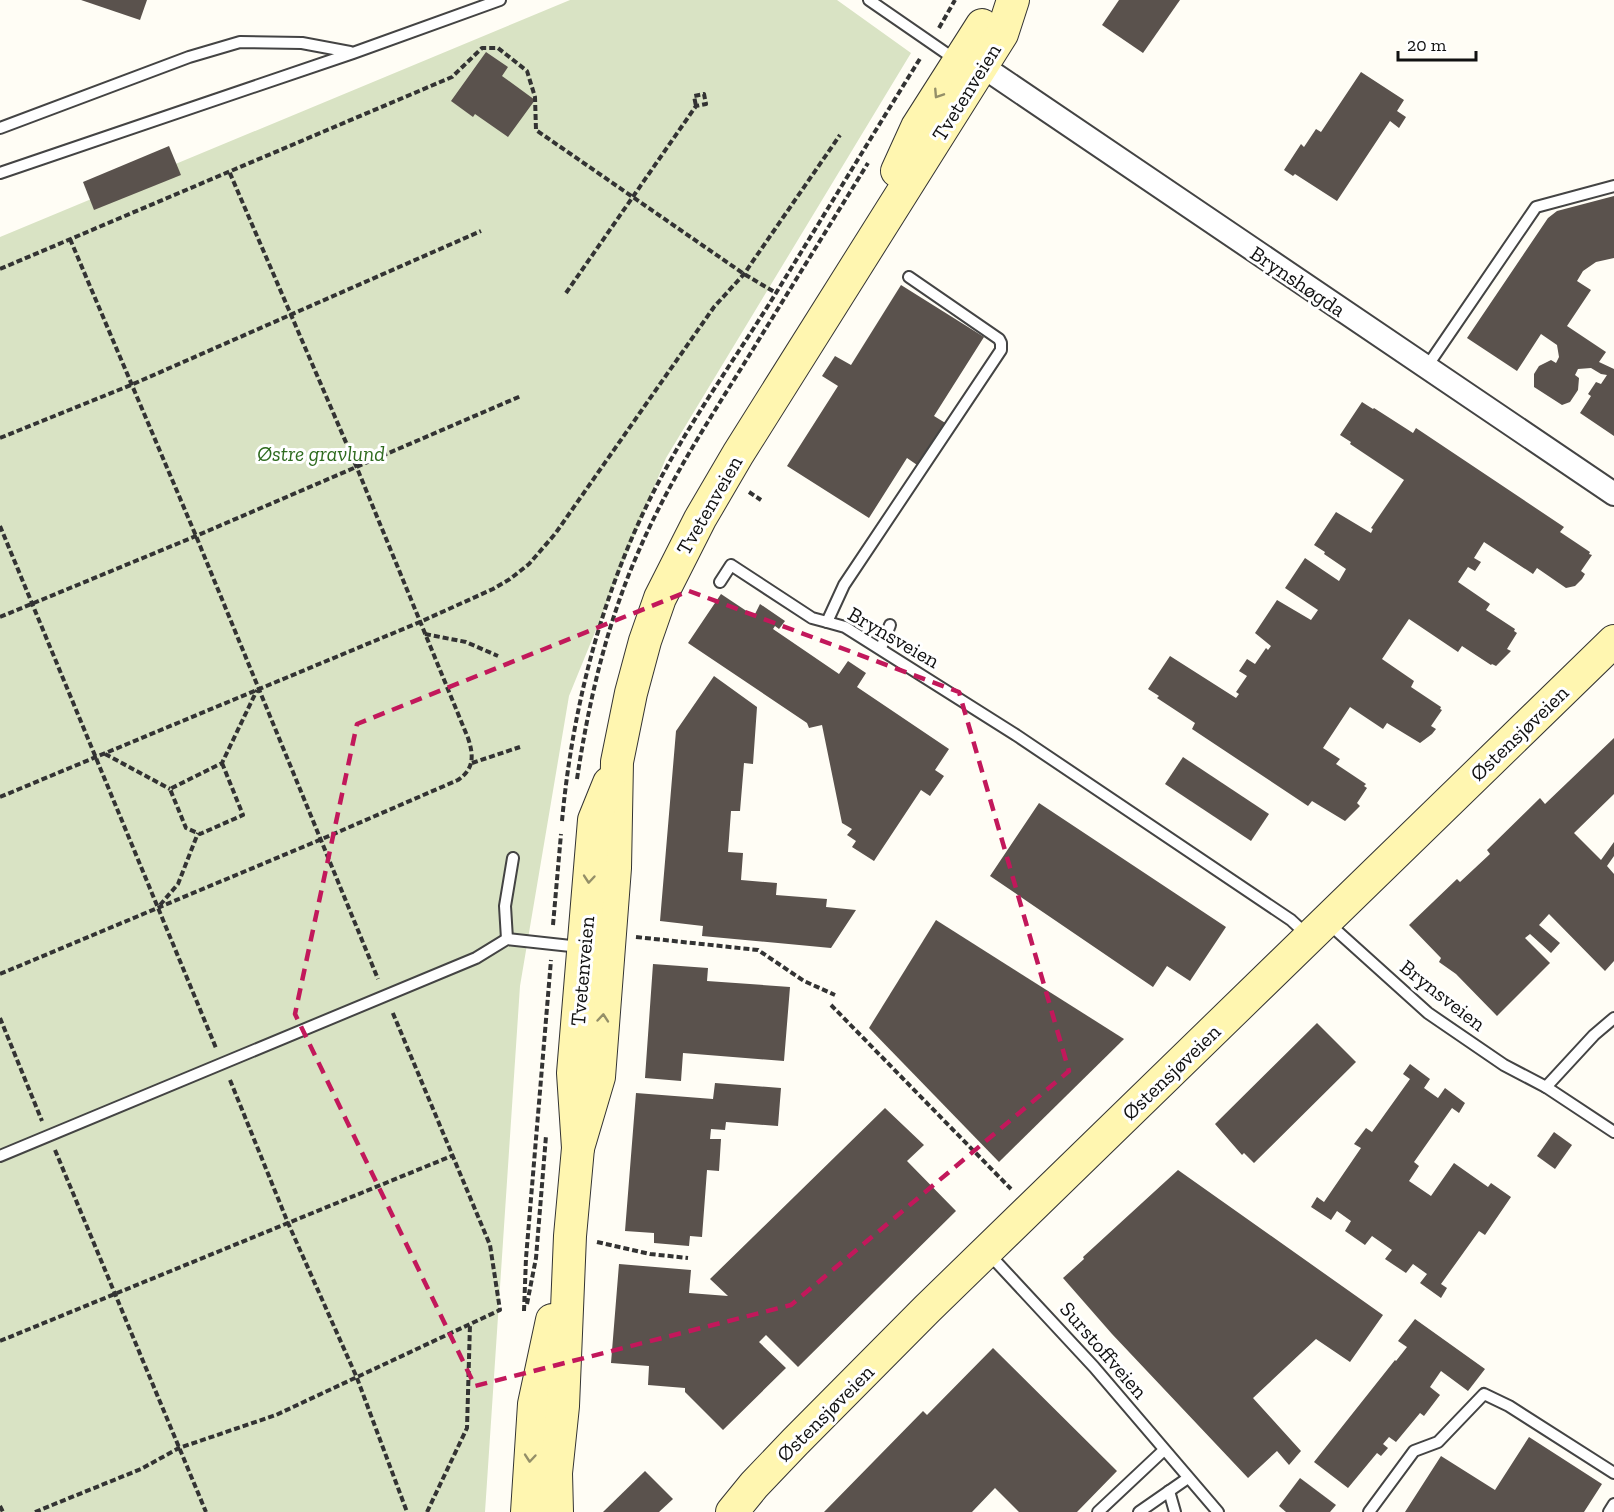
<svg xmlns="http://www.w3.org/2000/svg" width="1614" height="1512" font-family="'Zilla Slab',serif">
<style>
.cemetery{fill:#d9e3c4}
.building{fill:#5a524d}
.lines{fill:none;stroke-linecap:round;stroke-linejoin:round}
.lane-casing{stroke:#444;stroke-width:14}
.street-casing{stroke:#444;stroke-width:26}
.secondary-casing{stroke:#333;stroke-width:34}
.path{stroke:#333;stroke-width:4;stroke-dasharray:6 3;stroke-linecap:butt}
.lane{stroke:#fff;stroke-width:10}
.street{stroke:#fff;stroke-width:22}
.secondary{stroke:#fff6b0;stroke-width:32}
.oneway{stroke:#948f68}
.marked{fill:none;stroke:#c2185b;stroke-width:4.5;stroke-dasharray:12 8;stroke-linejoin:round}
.labels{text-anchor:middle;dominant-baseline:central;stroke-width:6;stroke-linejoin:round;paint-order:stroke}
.street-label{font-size:21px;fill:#111;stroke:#fff}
.park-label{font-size:21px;font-style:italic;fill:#2f6b1f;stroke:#fff}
</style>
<rect width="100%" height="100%" fill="#fffdf5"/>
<path class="cemetery" d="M570 0H837L911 53 666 458 569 696 520 986 485 1512H0V237Z"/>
<g class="building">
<path d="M81 0H147L140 20Z"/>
<path d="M1119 0H1180L1143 53 1102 25Z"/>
<path d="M486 52 508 67 502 76 535 100 508 137 475 114 473 117 451 101Z"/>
<path d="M1361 72 1404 100 1397 111 1406 117 1399 128 1390 121 1337 201 1295 174 1293 176 1284 170 1301 144 1304 147 1316 129 1321 132Z"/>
<path d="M169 146 181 175 94 210 83 182Z"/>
<path d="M1614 196V258L1596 262 1583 271 1577 281 1591 290 1567 326 1606 352 1599 362 1614 369V436L1580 413 1591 396 1588 394 1596 382 1601 384 1607 375 1601 374 1591 368 1578 369 1575 375 1579 378 1578 390 1570 402 1562 405 1534 387V374L1539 366 1551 360 1556 363 1559 357 1557 345 1541 334 1517 371 1467 338 1548 218 1557 211Z"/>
<path d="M901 285 984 337 934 416 947 424 920 467 907 458 869 518 787 466 838 386 822 376 835 356 851 365Z"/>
<path d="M1362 402 1373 409 1374 408 1413 433 1416 428 1564 527 1560 532 1590 552 1589 554 1592 555 1581 571 1585 574 1582 579 1575 586 1566 588 1537 568 1533 574 1484 542 1474 558 1481 562 1475 571 1468 567 1458 582 1490 604 1486 610 1515 629 1514 631 1517 633 1507 649 1511 651 1496 666 1492 664 1491 665 1462 646 1458 652 1409 619 1382 659 1414 681 1411 687 1441 707 1440 709 1442 710 1431 726 1436 729 1432 734 1420 743 1387 723 1383 729 1350 707 1323 748 1340 759 1336 764 1366 784 1364 786 1367 788 1357 803 1360 806 1345 821 1312 801 1308 806 1192 729 1195 723 1157 698 1159 696 1148 689 1170 656 1236 698 1239 694 1236 692 1247 676 1239 671 1247 659 1255 664 1266 648 1268 650 1271 646 1255 633 1277 600 1311 620 1318 610 1285 588 1305 558 1339 581 1346 569 1324 554 1325 552 1314 545 1336 512 1371 533 1373 529 1371 528 1404 480 1350 444 1351 442 1340 435Z"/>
<path d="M721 594 754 616 760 604 785 621 779 629 775 626 773 629 839 674 848 661 866 673 857 687 949 749 935 770 944 776 930 796 921 790 874 861 852 847 856 841 847 835 852 829 842 823 822 725 809 728 807 723 688 643Z"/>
<path d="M714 676 757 707 753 764 744 763 740 811H731L728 852 743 853 741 880 777 883 776 895 827 899 826 907 856 910 831 948 702 936 703 926 660 921 676 731Z"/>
<path d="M1614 738V794L1574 833 1601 860 1614 842V856L1607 866 1614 874V961L1605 971 1549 914 1539 925 1560 943 1551 953 1530 934 1525 938 1550 963 1497 1016 1456 974 1439 962 1441 958 1409 925 1457 879 1460 882 1490 854 1487 850 1540 798 1545 804Z"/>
<path d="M1183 757 1269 814 1251 841 1165 784Z"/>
<path d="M1039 803 1226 927 1190 981 1167 966 1153 987 990 876Z"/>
<path d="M936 920 1124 1039 999 1162 869 1028Z"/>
<path d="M653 964 708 968 707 981 790 987 784 1061 683 1053 681 1081 645 1078Z"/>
<path d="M1317 1023 1356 1062 1254 1163 1244 1153 1242 1155 1215 1124Z"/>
<path d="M1410 1064 1430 1079 1424 1088 1438 1098 1445 1088 1465 1103 1459 1113 1452 1108 1414 1162 1419 1166 1409 1181 1431 1196 1454 1163 1488 1187 1491 1183 1511 1197 1485 1235 1479 1231 1441 1284 1447 1288 1441 1298 1420 1283 1427 1274 1413 1264 1406 1273 1385 1259 1392 1250 1372 1236 1365 1245 1345 1231 1351 1221 1337 1211 1331 1220 1311 1207 1317 1197 1324 1202 1361 1148 1354 1144 1366 1128 1372 1132 1410 1079 1403 1074Z"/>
<path d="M715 1083 781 1088 778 1126 726 1122 725 1130 711 1129 710 1139H721L719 1171 707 1170 702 1237 690 1236 689 1246 654 1243V1233L625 1231 636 1093 713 1099Z"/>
<path d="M885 1108 924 1145 907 1161 956 1211 798 1367 766 1335 759 1342 786 1368 723 1430 685 1392V1388L648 1385 649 1366 611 1363 619 1264 691 1270 689 1293 728 1296 710 1279Z"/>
<path d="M1554 1132 1572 1145 1555 1169 1537 1156Z"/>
<path d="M1178 1170 1383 1315 1350 1362 1316 1339 1253 1398 1301 1451 1289 1465 1277 1451 1248 1478 1112 1334 1063 1278 1084 1259 1083 1257Z"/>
<path d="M1415 1319 1485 1369 1468 1391 1441 1371 1430 1387 1440 1395 1424 1416 1420 1413 1396 1442 1389 1437 1383 1444 1388 1448 1381 1456 1377 1453 1348 1488 1314 1462 1395 1360 1396 1361 1407 1347 1398 1341Z"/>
<path d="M993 1348 1117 1471 1077 1512H1019L995 1488 972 1512H824L923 1411 927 1415Z"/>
<path d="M1529 1437 1602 1484 1584 1512H1405L1441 1456 1495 1490Z"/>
<path d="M645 1471 673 1499 659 1512H603Z"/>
<path d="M1300 1478 1336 1505 1330 1512H1286L1279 1506Z"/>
</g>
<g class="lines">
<defs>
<g id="lane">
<path d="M869 0 956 60"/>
<path d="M0 128 189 57 240 42 302 43 350 52"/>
<path d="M0 173 353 53 500 0"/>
<path d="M909 277 999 339 1001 343V350L844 585 827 622 845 627 1016 735 1291 920 1306 934"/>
<path d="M1426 368 1536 207 1614 186"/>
<path d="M720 582 731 565 812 618 827 622"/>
<path d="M881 648 890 625"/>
<path d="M1327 922 1428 1013 1504 1065 1546 1087 1614 1132"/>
<path d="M507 939 505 906 513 858"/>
<path d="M1546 1087 1594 1035 1614 1018"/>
<path d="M0 1156 476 958 507 939 580 947"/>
<path d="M989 1254 1094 1367 1218 1512"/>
<path d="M1169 1491 1175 1512"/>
<path d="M1098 1512 1164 1450"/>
<path d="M1139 1512 1188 1478"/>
<path d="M1369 1512 1414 1451 1438 1442 1484 1394 1509 1406 1614 1473"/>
<path d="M1609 1512 1614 1504"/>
</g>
<path id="street" d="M982 66 1614 494"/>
<g id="secondary">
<path d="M897 171 917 127 982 25"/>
<path d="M578 1148 599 1077 615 868 617 762 631 693 645 641 660 598 700 519 738 454 1002 34 1013 0"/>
<path d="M527 1512 534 1404 552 1320"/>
<path d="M557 1512 556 1473 563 1406 570 1236 578 1148 573 1073 594 820 609 783"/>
<path d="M732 1512 754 1485 795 1442 927 1309 1614 641"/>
</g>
</defs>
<use href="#lane" class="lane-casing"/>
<use href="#street" class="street-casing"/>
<use href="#secondary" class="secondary-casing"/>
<g class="path">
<path d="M939 28 955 0"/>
<path d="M70 239 196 536 378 979"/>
<path d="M0 269 452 77 482 48H498L527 71 535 97 536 130 744 274 776 293"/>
<path d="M566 293 696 106 706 104 704 94 694 96 696 106"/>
<path d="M0 438 131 385 481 231"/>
<path d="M749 492 761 500"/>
<path d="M0 526 216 1048"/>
<path d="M0 617 196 536 521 396"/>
<path d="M425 634 466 642 498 656"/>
<path d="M105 754 170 789"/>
<path d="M222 763 243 815 200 834 186 828 170 789 222 763 257 690"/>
<path d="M472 763 520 747"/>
<path d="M577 779C589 700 607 622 640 548 668 484 705 426 742 367 784 299 826 231 868 163"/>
<path d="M0 797 420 622 493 589 510 579 529 564 555 534 714 307 744 274 840 135"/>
<path d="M562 821C572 712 599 605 646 507 682 432 732 364 776 293 824 215 872 136 921 57"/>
<path d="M160 905 178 884 198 833"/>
<path d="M553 925 561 834"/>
<path d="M636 937 758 950 804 981 835 995"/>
<path d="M0 974 322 839 458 780C474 769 474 756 468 738L357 468 229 171"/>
<path d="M831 1005 1011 1189"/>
<path d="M0 1018 42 1121"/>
<path d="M230 1080 288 1223 357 1378 407 1512"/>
<path d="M55 1150 206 1512"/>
<path d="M597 1242 650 1254 688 1258"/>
<path d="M527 1304 536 1258 546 1136"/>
<path d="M524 1311 526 1258 551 960"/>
<path d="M0 1341 454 1155"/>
<path d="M0 1506 3 1512"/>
<path d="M35 1512 141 1469 179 1448 276 1415 500 1310 490 1245 392 1011"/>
<path d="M427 1512 467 1428 470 1324"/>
</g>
<use href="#lane" class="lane"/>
<use href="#street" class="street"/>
<use href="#secondary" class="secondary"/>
</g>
<defs><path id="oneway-chevron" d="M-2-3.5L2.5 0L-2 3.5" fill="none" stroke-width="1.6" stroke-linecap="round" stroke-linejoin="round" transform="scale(1.5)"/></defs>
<g class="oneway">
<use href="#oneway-chevron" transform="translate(938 94) rotate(123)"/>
<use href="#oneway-chevron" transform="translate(589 879) rotate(95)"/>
<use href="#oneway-chevron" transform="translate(603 1018) rotate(-85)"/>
<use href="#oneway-chevron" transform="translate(530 1458) rotate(95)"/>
</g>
<path class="marked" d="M689 591 959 692 1069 1071 791 1305 475 1386 295 1014 357 724Z"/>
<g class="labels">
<g class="street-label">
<text transform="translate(966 92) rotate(-58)">Tvetenveien</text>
<text transform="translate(1298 281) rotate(34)">Brynshøgda</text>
<text transform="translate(709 505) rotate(-60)">Tvetenveien</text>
<text transform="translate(894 637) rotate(30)">Brynsveien</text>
<text transform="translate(1519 733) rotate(-44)">Østensjøveien</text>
<text transform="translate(582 971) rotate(-85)">Tvetenveien</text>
<text transform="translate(1443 995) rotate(38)">Brynsveien</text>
<text transform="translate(1171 1072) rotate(-44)">Østensjøveien</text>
<text transform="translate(1104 1350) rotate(49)">Surstoffveien</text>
<text transform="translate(825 1413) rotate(-45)">Østensjøveien</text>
</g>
<g class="park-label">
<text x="321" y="453">Østre gravlund</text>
</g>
</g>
<path d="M1398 51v9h78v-9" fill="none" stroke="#111111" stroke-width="3"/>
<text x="1407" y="51" font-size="18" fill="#111111" stroke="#ffffff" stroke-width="4.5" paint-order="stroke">20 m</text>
</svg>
